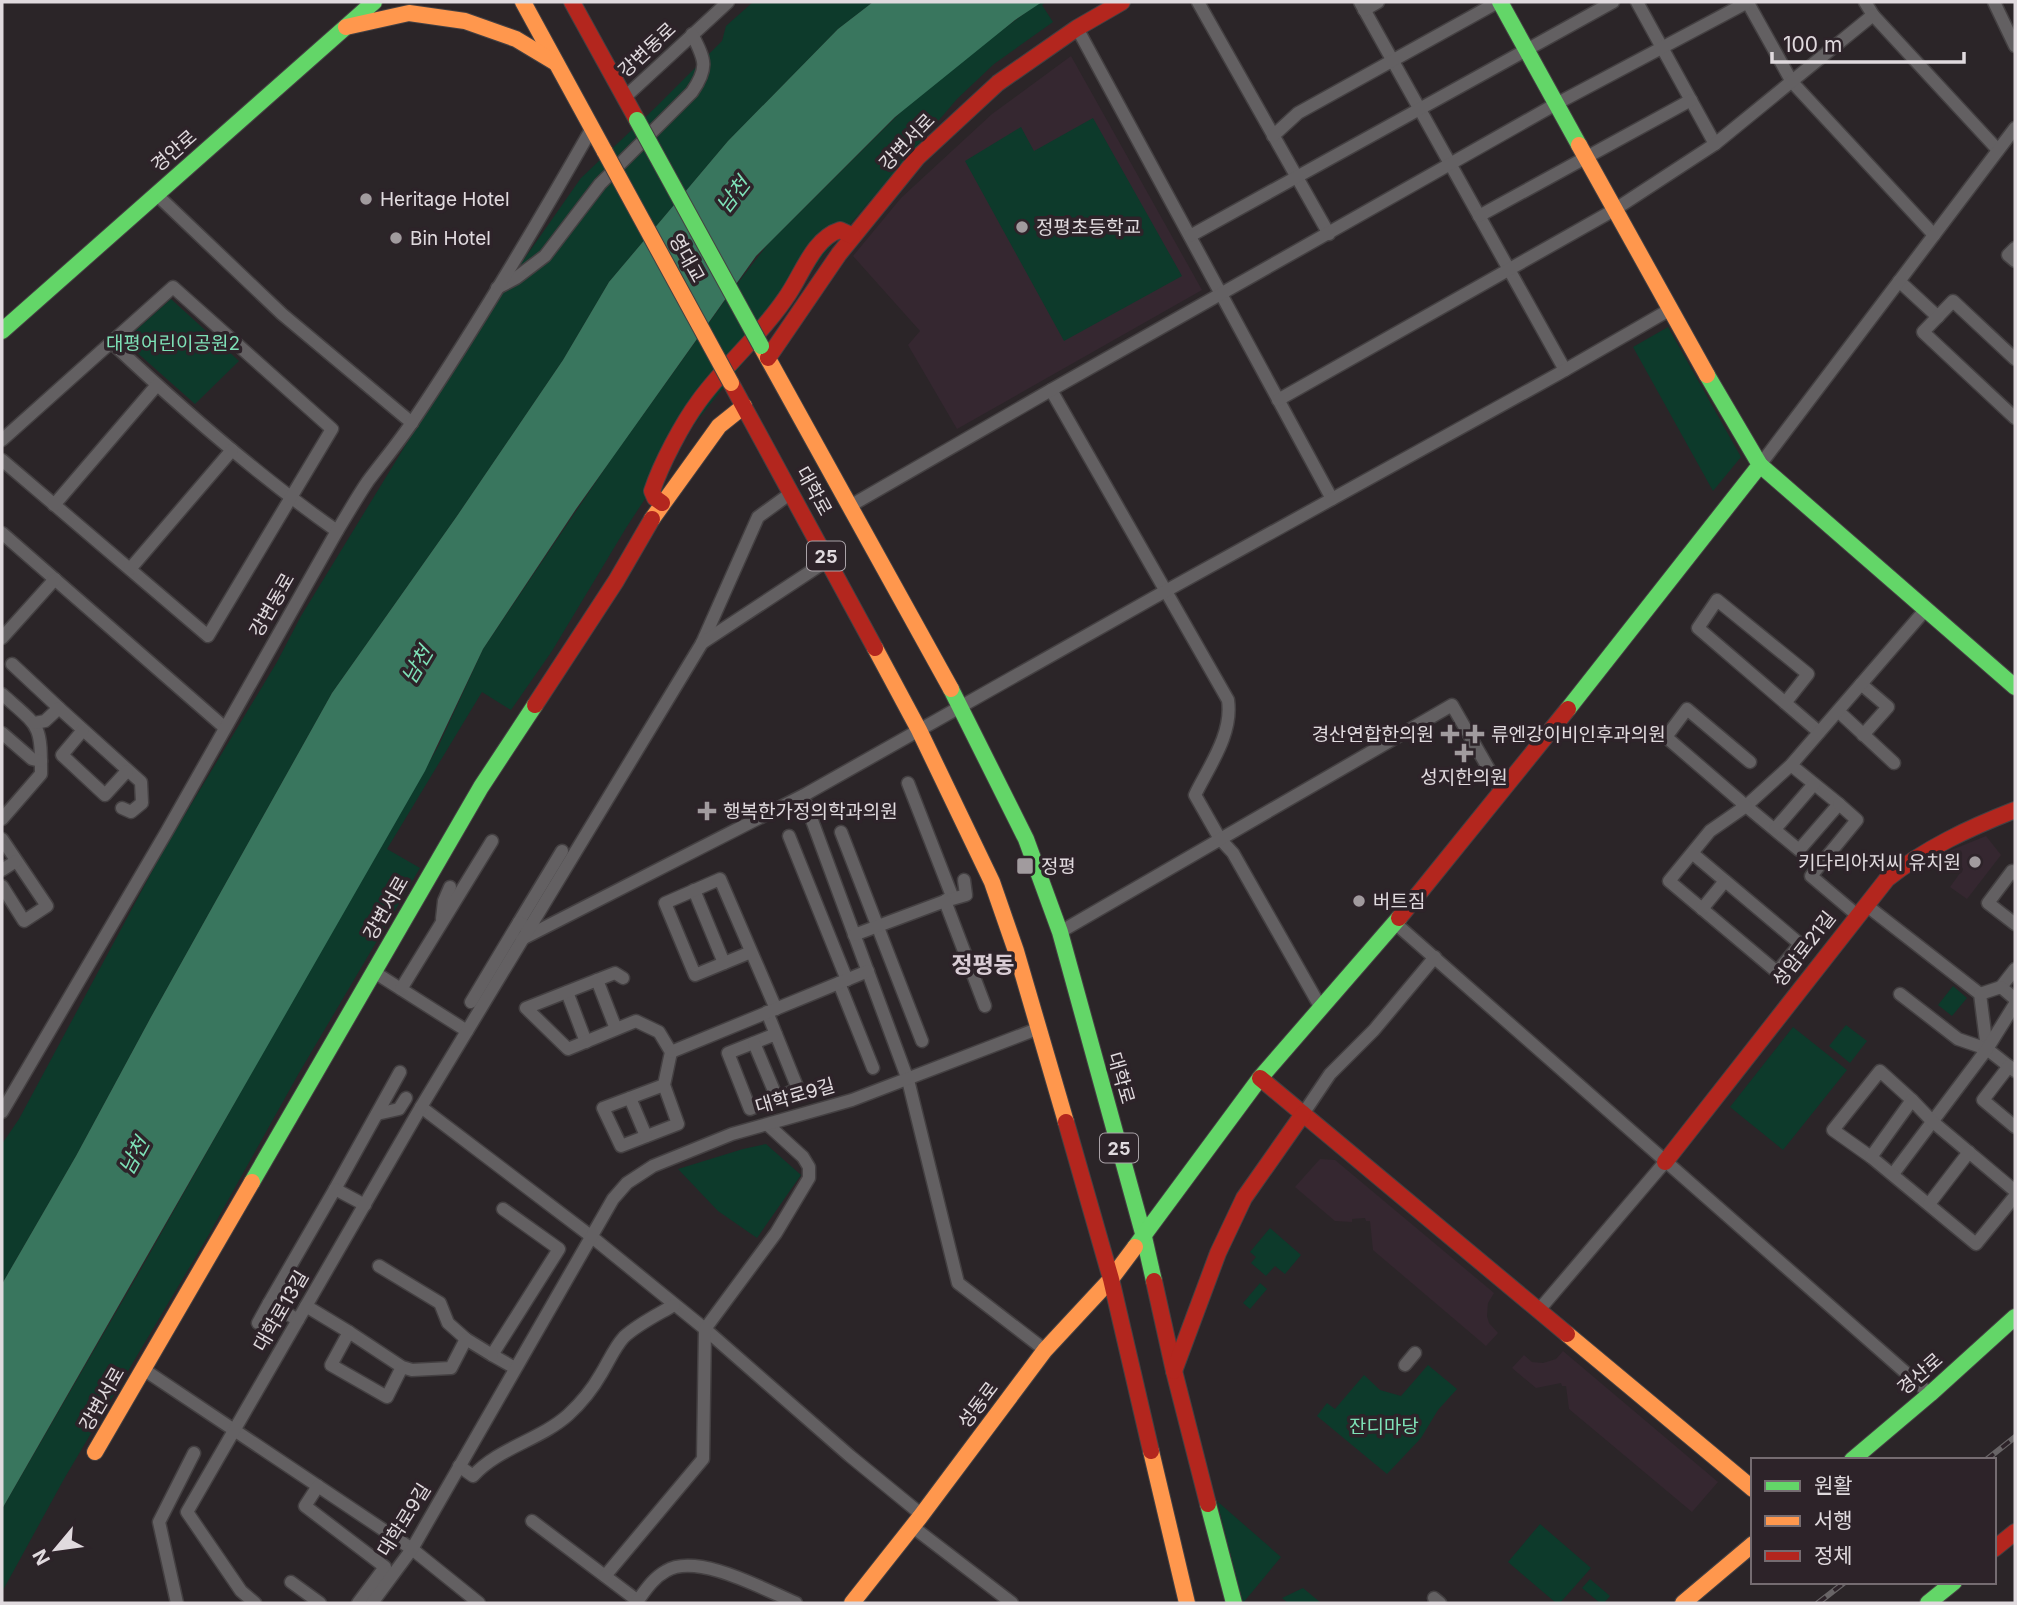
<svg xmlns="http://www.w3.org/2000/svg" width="2017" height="1605" font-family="Inter,'Noto Sans KR',sans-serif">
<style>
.built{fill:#352730}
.green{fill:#0d3a2b}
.water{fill:#39765e}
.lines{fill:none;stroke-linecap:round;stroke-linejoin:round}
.street-casing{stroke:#444042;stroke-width:15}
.fast-casing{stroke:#444042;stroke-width:18}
.slow-casing{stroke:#444042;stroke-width:18}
.jam-casing{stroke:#444042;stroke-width:18}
.street{stroke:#636062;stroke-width:12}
.fast{stroke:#63d668;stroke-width:16}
.slow{stroke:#ff974d;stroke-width:16}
.jam{stroke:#b3261e;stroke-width:16}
.rail-casing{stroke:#686466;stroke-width:6}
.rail{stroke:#2d2329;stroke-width:3.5;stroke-dasharray:10;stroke-linecap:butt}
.fast-bridge-casing{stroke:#444042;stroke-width:18;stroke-linecap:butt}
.slow-bridge-casing{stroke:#444042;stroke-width:18;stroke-linecap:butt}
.fast-bridge{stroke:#63d668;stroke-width:16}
.slow-bridge{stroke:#ff974d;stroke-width:16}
.poi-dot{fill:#a19b9e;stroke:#2d2329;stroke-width:2.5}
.labels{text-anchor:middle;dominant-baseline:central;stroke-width:7;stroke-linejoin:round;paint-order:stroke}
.shield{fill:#2d2329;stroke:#aaa3a8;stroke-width:2}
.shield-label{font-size:18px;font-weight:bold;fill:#e0dade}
.street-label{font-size:19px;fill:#e0dade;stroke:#2d2329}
.poi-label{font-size:19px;fill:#e0dade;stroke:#2d2329;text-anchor:start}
.park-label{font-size:19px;fill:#7ee1b7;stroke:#2d2329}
.water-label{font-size:21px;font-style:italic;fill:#7ee2b8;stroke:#2d2329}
.quarter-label{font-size:23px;font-weight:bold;fill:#d9cdd5;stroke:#2d2329}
</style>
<rect width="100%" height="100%" fill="#2b2528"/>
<g class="built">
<path d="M1071 56 1202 290 957 429 908 345 920 331 853 256 901 198 992 114Z"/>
<path d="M1986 836 2001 855 1967 899 1950 887 1963 869 1944 853Z"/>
<path d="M1320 1159 1335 1160 1494 1293 1488 1303 1487 1316 1489 1323 1498 1333 1486 1346 1373 1250 1370 1221H1366L1365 1218 1352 1219V1222L1335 1221 1295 1187Z"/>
<path d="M1563 1351 1718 1482 1692 1512 1569 1409 1566 1386H1562L1561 1383 1536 1388 1512 1368 1524 1355 1532 1362 1543 1363 1556 1359Z"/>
</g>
<g class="green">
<path d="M753 2H873L838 29 728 141 609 282 563 360 457 516 332 693 151 1017 76 1156 2 1284V1144L19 1119 163 851 277 662 301 616 487 312 581 178 656 107 722 41 726 26Z"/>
<path d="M1040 2H1046L1042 5 1053 22 994 64 957 99 823 256 776 322 692 427 626 528 552 651 511 710 482 692 387 849 420 868 299 1073 208 1236 64 1479 2 1592V1509L140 1271 280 1022 439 745 483 649 612 458 731 292 768 244 904 109 986 42Z"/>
<path d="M1093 118 1182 276 1064 341 965 161 1021 127 1034 151Z"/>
<path d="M171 299 239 361 195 404 124 341Z"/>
<path d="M1668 327 1741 457 1713 491 1633 347Z"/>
<path d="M1953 986 1967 998 1952 1016 1938 1005Z"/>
<path d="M1846 1025 1867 1041 1850 1063 1829 1046Z"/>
<path d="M1793 1027 1847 1070 1783 1150 1730 1107Z"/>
<path d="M766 1144 801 1175 757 1238 718 1211 678 1169 743 1149Z"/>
<path d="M1270 1228 1301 1255 1285 1274 1275 1266 1266 1276 1251 1263 1256 1257 1250 1252Z"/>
<path d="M1260 1283 1267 1289 1250 1309 1243 1303Z"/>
<path d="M1428 1365 1457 1389 1438 1410 1421 1438 1387 1474 1317 1416 1327 1403 1335 1409 1364 1375 1380 1390 1401 1396Z"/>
<path d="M1217 1501 1281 1557 1243 1603Z"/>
<path d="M1540 1524 1591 1568 1560 1603H1556L1508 1562Z"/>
<path d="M1590 1579 1610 1596 1604 1603H1600L1582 1588Z"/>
<path d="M1303 1588 1321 1603H1288L1282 1598Z"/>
</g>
<path class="water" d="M873 2H1042L1015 20 895 117 756 256 576 509 483 649 425 771 2 1509V1284L76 1156 151 1017 332 693 457 516 563 360 609 282 728 141 838 29Z"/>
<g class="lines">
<defs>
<g id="street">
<path d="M1198 2 1329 234"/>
<path d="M1360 2 1565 370"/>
<path d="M1637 2 1715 144"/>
<path d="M1865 2 1873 15"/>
<path d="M1994 2 2015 46"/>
<path d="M1748 3 1792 82 1934 235"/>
<path d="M1364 10 1378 2"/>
<path d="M1077 28 1332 499"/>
<path d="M624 98 728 2"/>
<path d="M1273 136 1298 113 1498 2"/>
<path d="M156 194 282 314 412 423"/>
<path d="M1479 216 1691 100"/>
<path d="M1190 236 1613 2"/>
<path d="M2015 248 2008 255 2015 261"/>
<path d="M1899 281 1938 317"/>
<path d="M497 288 516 278 545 256 600 184 692 92C709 67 705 60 692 34"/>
<path d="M111 342C182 409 257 475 337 531"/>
<path d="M2015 359 1953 301 1923 332 2015 418"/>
<path d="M1051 390 1228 700C1233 734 1209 766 1195 795L1220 839 1233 853 1321 1008"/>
<path d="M1278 400 1614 210 1715 144 1873 15 1998 150"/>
<path d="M2 440 173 287 332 429 208 636 2 460"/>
<path d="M1760 465 2015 128"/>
<path d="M54 505 157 385"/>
<path d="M850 506 1051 390 1556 104 1748 2"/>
<path d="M2 533 224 727"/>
<path d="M130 569 232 450"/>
<path d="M2 638 55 579"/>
<path d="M702 643 758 517 791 493"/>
<path d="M12 664 59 708"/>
<path d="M1861 684 1888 707 1863 735"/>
<path d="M2 694C40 728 41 723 41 774L2 819"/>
<path d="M1785 703 1808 674 1717 600 1698 628 1819 732"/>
<path d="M1838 711 1894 763"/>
<path d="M35 723 45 721 59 708 141 782 142 803 131 812 122 808"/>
<path d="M83 730 62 755 105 795 127 771"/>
<path d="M2 733 32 759 41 761"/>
<path d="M1791 765 1839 804 1799 850 1746 806 1791 765 1926 609"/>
<path d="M908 783 952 896 945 901"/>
<path d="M803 796 908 1080 958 1283 1045 1350"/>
<path d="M1839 804 1857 820 1811 876 1857 915"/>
<path d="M1775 829 1814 784"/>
<path d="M841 832 922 1041"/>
<path d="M789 836 847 980"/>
<path d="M2 839 47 906 24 921 2 886"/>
<path d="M1692 853 1800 944 1777 972 1669 881 1710 831 1746 806 1666 737 1687 709 1750 762"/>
<path d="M2 870 16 861"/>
<path d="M2015 874 2012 871 1988 903 2015 924"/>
<path d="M694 890 724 963"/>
<path d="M945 901 966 895 964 880"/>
<path d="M1866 905 1980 994 1987 1049 2015 1071"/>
<path d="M1702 909 1725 881"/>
<path d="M442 919 444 901 450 887"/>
<path d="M519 922 562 851"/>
<path d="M1395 923 1930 1394"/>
<path d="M1060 932 1452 705 1502 792"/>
<path d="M854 935 945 901 985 1006"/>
<path d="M522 939 806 794 1153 598 1558 374 1669 310"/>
<path d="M751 952 695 975 665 903 720 879 776 1009"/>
<path d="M374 972 467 1031"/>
<path d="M597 980 615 973 623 978"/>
<path d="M839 983 873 1068"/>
<path d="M2001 987 2015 969"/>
<path d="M401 989 492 841"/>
<path d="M567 992 586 1042"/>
<path d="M1900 994 1958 1039 1987 1049"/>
<path d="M1980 994 2001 987 2015 999"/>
<path d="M471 1002 519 922 529 929"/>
<path d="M767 1012 798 1089 750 1109 728 1053 776 1034"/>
<path d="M616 1029 597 980 526 1008 568 1049 636 1021 659 1032 671 1052 664 1085 678 1124 621 1146 603 1108 664 1085"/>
<path d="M754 1043 777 1098"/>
<path d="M671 1052 868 971"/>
<path d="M2009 1066 1983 1100 2015 1127"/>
<path d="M630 1098 646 1136"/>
<path d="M421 1107 592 1237 705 1329 850 1456 922 1515"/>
<path d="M2 1112 167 831 337 531C347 515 357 497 368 481 383 461 399 442 413 421 477 326 535 228 592 128"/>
<path d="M377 1114 399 1109 406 1098"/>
<path d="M1303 1114 1330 1074 1374 1030 1435 957"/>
<path d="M1871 1157 1833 1130 1880 1071 1912 1100"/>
<path d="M1893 1174 1987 1049 2015 1004"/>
<path d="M2015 1191 1933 1122 1912 1100 1871 1157 1976 1244 2015 1196"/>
<path d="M1929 1204 1969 1152"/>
<path d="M365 1205 335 1189 400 1072"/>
<path d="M503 1209 559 1249 492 1355 515 1368"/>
<path d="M379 1266 440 1303 448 1323 466 1339"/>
<path d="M306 1306 349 1332"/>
<path d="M1539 1310 1665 1162"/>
<path d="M298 1320 269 1303 335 1189"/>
<path d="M258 1323 269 1303"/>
<path d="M1405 1365 1415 1353"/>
<path d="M402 1367 349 1332 331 1365 387 1397 402 1367 412 1370 451 1368 466 1339 492 1355"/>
<path d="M143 1369 412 1549 479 1603"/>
<path d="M459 1466 473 1476C498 1448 540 1440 568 1415 580 1404 593 1388 601 1374 609 1361 614 1348 624 1337 638 1324 657 1315 674 1305"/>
<path d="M318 1486 305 1506 385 1567 358 1603"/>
<path d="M532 1521 638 1601"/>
<path d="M913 1527 1012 1603"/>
<path d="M605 1576 703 1459 705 1329 776 1233 809 1178V1167L803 1157 768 1125"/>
<path d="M291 1582 320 1603"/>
<path d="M1434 1598 1440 1603"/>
<path d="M177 1603 159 1522 194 1453"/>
<path d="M255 1603 241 1591 187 1512 421 1107 702 643 828 560"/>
<path d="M372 1603 412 1549 613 1199 627 1183 653 1166 732 1134 852 1100 1037 1029"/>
<path d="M636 1603C645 1591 653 1578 666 1571 697 1552 765 1590 796 1603"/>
</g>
<g id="fast">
<path d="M1500 2 1579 145"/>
<path d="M2 331 374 2"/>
<path d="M1760 465 2015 687"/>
<path d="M951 689 1026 839 1060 932 1144 1237 1154 1281"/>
<path d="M1568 709 1760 465 1707 375"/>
<path d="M252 1182 481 787 535 705"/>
<path d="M1135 1247 1260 1078 1399 918"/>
<path d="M1852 1460 1930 1394 2015 1317"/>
<path d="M1208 1504 1234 1603"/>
<path d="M1928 1603 1954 1582"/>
</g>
<g id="slow">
<path d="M523 2 605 152"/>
<path d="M346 27 409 13 465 21 516 39 556 63"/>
<path d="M1579 145 1707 375"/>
<path d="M761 346 951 689"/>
<path d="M652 519 719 426 744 406"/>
<path d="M875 648 919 730 992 882 1016 951 1066 1122"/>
<path d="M1567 1334 1753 1489"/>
<path d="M1151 1451 1187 1603"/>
<path d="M95 1452 252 1182"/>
<path d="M852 1603 920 1517 1045 1350 1111 1279 1135 1247"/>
<path d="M1683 1603 1753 1544"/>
</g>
<g id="jam">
<path d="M572 2 637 120"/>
<path d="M768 358 839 254 917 158 998 83 1077 28 1122 2"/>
<path d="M731 383 875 648"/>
<path d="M662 503 655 498 652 491C661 464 682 424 699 401 725 365 760 336 785 299 802 276 812 239 840 230L853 236"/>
<path d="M535 705 616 581 652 519"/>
<path d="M1399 918 1568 709"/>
<path d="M1260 1078 1567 1334"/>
<path d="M1066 1122 1111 1279 1151 1451"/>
<path d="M1665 1162 1887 879C1926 848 1969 828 2015 810"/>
<path d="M1154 1281 1174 1371 1208 1504"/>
<path d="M1174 1371 1218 1253 1244 1198 1303 1114"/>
<path d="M1994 1549 2015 1532"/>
</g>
</defs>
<use href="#street" class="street-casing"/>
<use href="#fast" class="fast-casing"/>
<use href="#slow" class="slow-casing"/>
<use href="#jam" class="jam-casing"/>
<use href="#street" class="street"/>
<use href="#fast" class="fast"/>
<use href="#slow" class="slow"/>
<use href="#jam" class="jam"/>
<defs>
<g id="rail">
<path d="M1986 1460 2015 1437"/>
<path d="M1818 1603 1845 1582"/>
</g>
</defs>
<use href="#rail" class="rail-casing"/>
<use href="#rail" class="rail"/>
<defs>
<path id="fast-bridge" d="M637 120 761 346"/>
<path id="slow-bridge" d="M605 152 731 383"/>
</defs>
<use href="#fast-bridge" class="fast-bridge-casing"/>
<use href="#slow-bridge" class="slow-bridge-casing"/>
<use href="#fast-bridge" class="fast-bridge"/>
<use href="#slow-bridge" class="slow-bridge"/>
</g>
<g class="poi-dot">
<circle cx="366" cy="199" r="7"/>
<circle cx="1022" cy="227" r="7"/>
<circle cx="396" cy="238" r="7"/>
<path d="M1446.5 723.5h7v7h7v7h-7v7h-7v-7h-7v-7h7z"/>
<path d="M1471.5 723.5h7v7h7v7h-7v7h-7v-7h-7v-7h7z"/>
<path d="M1460.5 742.5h7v7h7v7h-7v7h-7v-7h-7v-7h7z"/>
<path d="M703.5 800.5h7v7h7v7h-7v7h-7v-7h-7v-7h7z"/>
<circle cx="1975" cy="862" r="7"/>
<rect x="1016" y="857" width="18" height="18" rx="3.5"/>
<circle cx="1359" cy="901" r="7"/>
</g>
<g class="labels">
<g class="shield">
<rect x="807" y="541.5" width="38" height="29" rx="5"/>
<rect x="1100" y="1133.5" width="38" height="29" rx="5"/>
</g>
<g class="shield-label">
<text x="826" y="556">25</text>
<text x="1119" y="1148">25</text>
</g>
<g class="street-label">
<text transform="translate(647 50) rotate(-43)">강변동로</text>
<text transform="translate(907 142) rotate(-46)">강변서로</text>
<text transform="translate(174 151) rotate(-41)">경안로</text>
<text transform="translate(687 258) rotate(61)">영대교</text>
<text transform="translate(814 491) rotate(61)">대학로</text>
<text transform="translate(272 605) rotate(-60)">강변동로</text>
<text transform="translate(386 908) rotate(-60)">강변서로</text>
<text transform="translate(1804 949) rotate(-52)">성암로21길</text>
<text transform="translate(1121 1078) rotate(74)">대학로</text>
<text transform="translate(795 1096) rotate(-16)">대학로9길</text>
<text transform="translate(281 1311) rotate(-60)">대학로13길</text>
<text transform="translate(1920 1374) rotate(-41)">경산로</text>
<text transform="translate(102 1399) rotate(-60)">강변서로</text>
<text transform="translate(978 1405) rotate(-53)">성동로</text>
<text transform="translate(404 1520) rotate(-58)">대학로9길</text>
</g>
<g class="poi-label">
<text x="380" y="199">Heritage Hotel</text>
<text x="1036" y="227">정평초등학교</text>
<text x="410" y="238">Bin Hotel</text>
<text x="1434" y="734" text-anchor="end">경산연합한의원</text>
<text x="1491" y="734">류엔강이비인후과의원</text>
<text x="1464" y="777" text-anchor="middle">성지한의원</text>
<text x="723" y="811">행복한가정의학과의원</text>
<text x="1961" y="862" text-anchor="end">키다리아저씨 유치원</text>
<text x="1041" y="866">정평</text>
<text x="1373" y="901">버트짐</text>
</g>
<g class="park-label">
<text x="173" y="343">대평어린이공원2</text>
<text x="1384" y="1426">잔디마당</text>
</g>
<g class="water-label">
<text transform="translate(733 195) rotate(-52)">남천</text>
<text transform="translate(417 665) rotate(-59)">남천</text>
<text transform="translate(134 1156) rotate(-61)">남천</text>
</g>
<g class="quarter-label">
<text x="983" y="965">정평동</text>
</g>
</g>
<rect width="2017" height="1605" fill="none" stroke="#e0dade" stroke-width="7"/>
<rect x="1751" y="1458" width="245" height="126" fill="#2d2329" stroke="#756c71" stroke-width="2"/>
<rect x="1765" y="1481" width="35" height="10" fill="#63d668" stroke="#756c71" stroke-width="2"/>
<text x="1814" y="1493" font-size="21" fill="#e0dade">원활</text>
<rect x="1765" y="1516" width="35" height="10" fill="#ff974d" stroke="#756c71" stroke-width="2"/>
<text x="1814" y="1528" font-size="21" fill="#e0dade">서행</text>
<rect x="1765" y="1551" width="35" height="10" fill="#b3261e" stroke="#756c71" stroke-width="2"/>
<text x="1814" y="1563" font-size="21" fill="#e0dade">정체</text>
<g transform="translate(56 1549) rotate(241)" stroke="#2d2329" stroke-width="5" paint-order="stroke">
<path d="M0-5L12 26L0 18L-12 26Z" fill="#e0dade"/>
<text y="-10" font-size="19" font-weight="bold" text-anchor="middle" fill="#e0dade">N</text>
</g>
<path d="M1772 52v10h192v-10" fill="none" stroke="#e0dade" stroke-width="3.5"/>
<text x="1783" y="52" font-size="21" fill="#e0dade" stroke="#2d2329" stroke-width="5" paint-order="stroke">100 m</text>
</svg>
